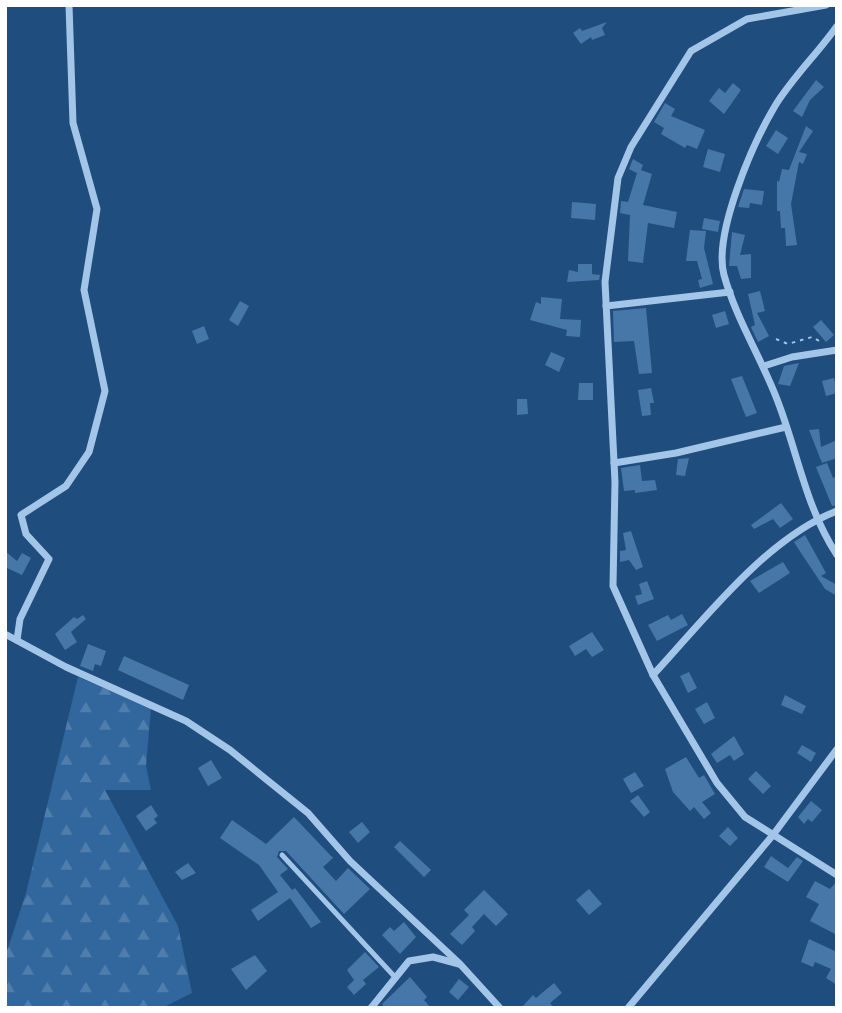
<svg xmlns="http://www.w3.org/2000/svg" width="842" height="1013" font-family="Ubuntu,sans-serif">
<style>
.forest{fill:url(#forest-firs)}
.building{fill:#4777a8}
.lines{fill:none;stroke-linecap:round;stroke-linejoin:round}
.path{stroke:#a2c5e8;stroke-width:2;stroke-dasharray:3.5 5;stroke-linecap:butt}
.service{stroke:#a2c5e8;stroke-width:5}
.minor{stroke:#a2c5e8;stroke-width:7}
</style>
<defs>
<pattern id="forest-firs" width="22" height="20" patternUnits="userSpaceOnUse" patternTransform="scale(1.75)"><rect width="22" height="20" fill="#31679d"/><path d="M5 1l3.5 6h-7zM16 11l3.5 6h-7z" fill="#507eac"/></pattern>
</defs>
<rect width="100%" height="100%" fill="#1e4d7e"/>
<path class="forest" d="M78 677 151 708 146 766 151 790H105L178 926 192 993 162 1008H5V957L26 893Z"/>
<g class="building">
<path d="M607 22 602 28 605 35 592 40 591 37 581 44 573 33 580 28 582 31Z"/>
<path d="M816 80 824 87 810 100 802 117 793 111Z"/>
<path d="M733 83 741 90 724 114 709 101 719 88 725 93Z"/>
<path d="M665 103 675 109 671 116 705 130 697 149 687 145 685 148 661 134 664 128 654 122Z"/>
<path d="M806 126 813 131 799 152 807 154 803 164 799 162 791 204 797 245 786 246 785 228H781L780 211H777V181L779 182 782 169 789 170Z"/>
<path d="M776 130 788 138 778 154 766 146Z"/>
<path d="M708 149 725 154 720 172 703 167Z"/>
<path d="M633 159 643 165 641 170 652 174 643 205 677 212 674 228 648 223 643 263 628 261 630 215 620 213 621 201 628 202 637 173 629 169Z"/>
<path d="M744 189 764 191 762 205 750 203 749 208 738 207Z"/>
<path d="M572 202 596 204 595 220 571 218Z"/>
<path d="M704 218 720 221 718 232 702 229Z"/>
<path d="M690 230 706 231 704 248 713 284 700 288 698 280 702 279 697 261H686Z"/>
<path d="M732 232 745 235 740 255 751 254V278L741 279 737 266H729Z"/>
<path d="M578 264H592V274L600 275 599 280 567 282 569 270 578 272Z"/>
<path d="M760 291 765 311 757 313 769 336 758 342 751 327 755 325 748 294Z"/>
<path d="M541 297 562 299 560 319 581 320 580 337 566 336 567 330 530 320 536 302 541 304Z"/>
<path d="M240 301 249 306 238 326 229 320Z"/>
<path d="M646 308 652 373 639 374 634 341 614 342 613 311Z"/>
<path d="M725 311 729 324 716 328 712 315Z"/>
<path d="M821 320 834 335 826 342 813 327Z"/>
<path d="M204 326 209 339 197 344 192 331Z"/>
<path d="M551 352 565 358 559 372 545 365Z"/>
<path d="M799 363 790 386 778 384 784 366Z"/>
<path d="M742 376 757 413 746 417 731 379Z"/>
<path d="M834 378 837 393 826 396 822 381Z"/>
<path d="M579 383H593V400H578Z"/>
<path d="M651 388 654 403H650L651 415 642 416 638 390Z"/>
<path d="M517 399H527L528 414 517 415Z"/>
<path d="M819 429 821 447 837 440V458L822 463 809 430Z"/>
<path d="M689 458 685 476 676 475 678 459Z"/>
<path d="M827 463 833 478 837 476V505L832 506 816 467Z"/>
<path d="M640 465 642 481 655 480 657 490 635 493V490L624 491 621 468Z"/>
<path d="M781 503 793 519 780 528 773 519 754 529 751 525Z"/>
<path d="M631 531 643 567 636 570 629 560 620 562V551L626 550 623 533Z"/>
<path d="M805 535 826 573 821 576 837 585V596L825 589 799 550 794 542Z"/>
<path d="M5 551 17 561 22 553 31 558 22 575 5 567Z"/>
<path d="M783 562 790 573 759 593 750 581Z"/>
<path d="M647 581 654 599 638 605 635 596 642 594 639 584Z"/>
<path d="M682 614 688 625 657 641 648 625 668 615 671 620Z"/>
<path d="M83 615 86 619 71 632 77 642 65 650 55 634 74 617 77 619Z"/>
<path d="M592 632 604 650 592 657 586 649 575 656 569 646Z"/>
<path d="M88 644 106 651 101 666 95 664 93 671 80 666Z"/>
<path d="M124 656 189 685 183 700 118 670Z"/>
<path d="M689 672 697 688 688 693 680 676Z"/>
<path d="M785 695 806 706 802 714 781 705Z"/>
<path d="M707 702 715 718 704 724 695 709Z"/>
<path d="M734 736 744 754 734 761 730 755 717 763 711 754Z"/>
<path d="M802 745 816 753 811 762 797 753Z"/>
<path d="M686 757 699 778 704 775 715 794 702 802 711 813 704 819 694 807 690 811 673 792 665 769Z"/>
<path d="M211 760 222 778 208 786 198 768Z"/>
<path d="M756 771 771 786 763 794 748 779Z"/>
<path d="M635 772 644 786 631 793 623 779Z"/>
<path d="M638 795 650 812 644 817 630 801Z"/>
<path d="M811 801 822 810 812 822 808 819 804 824 798 817Z"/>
<path d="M151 805 158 816 154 819 157 823 146 831 136 816Z"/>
<path d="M294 817 333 858 323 867 336 881 348 868 370 889 344 914 286 851H279L277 857 288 869 280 875 292 890 295 888 321 922 311 928 290 898 258 921 251 910 278 892 259 865 220 838 232 820 266 844Z"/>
<path d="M362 822 370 832 358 843 349 832Z"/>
<path d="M728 827 738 838 730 846 719 836Z"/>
<path d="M400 841 431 870 424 877 394 847Z"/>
<path d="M771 856 788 868 797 857 803 861 788 882 764 867Z"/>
<path d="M188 863 196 873 182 880 175 872Z"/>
<path d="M815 881 830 889 837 881V935L810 921 819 904 806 897Z"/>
<path d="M589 889 602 904 589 915 576 900Z"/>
<path d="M484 890 508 914 496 926 484 914 472 927 475 931 462 945 450 934 469 915 464 910Z"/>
<path d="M404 922 416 937 400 954 382 935 390 927 394 931Z"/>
<path d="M809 939 837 952V985L826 978 831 969 815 962 813 967 801 962Z"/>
<path d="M365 952 379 967 363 980 366 984 354 995 347 987 354 980 347 970Z"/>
<path d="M255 955 267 971 246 990 231 969Z"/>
<path d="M410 977 427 997 424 1000 431 1008H385L382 1004Z"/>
<path d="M459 979 469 987 458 1000 449 992Z"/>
<path d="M554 983 562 993 550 1003 554 1008H521L533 995 536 998Z"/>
</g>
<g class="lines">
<path class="path" d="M776 339 788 344 812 337 821 342"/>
<path class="service" d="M282 855 394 976"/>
<g class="minor">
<path d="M826 5 747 19 691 51 631 147 618 178 605 282 615 482 613 586 653 675 717 783 745 817 837 875"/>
<path d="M837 26C818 53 792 78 775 106 753 143 713 234 724 275 736 319 762 359 778 402 798 454 806 508 837 555"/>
<path d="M606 306 730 292"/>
<path d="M764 366 792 357 837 350"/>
<path d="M614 463 676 453 786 427"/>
<path d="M5 634 66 667 186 721 230 750 308 813 350 861 460 964 500 1008"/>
<path d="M17 640 20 619 49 559 26 534 21 515 66 486 89 452 105 391 84 290 97 209 73 123 69 5"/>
<path d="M653 675C704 620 766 538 837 511"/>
<path d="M371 1008 409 961 433 957 459 964"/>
<path d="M628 1008 773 835 837 749"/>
</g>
</g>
<rect width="842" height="1013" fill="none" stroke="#ffffff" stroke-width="14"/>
</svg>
